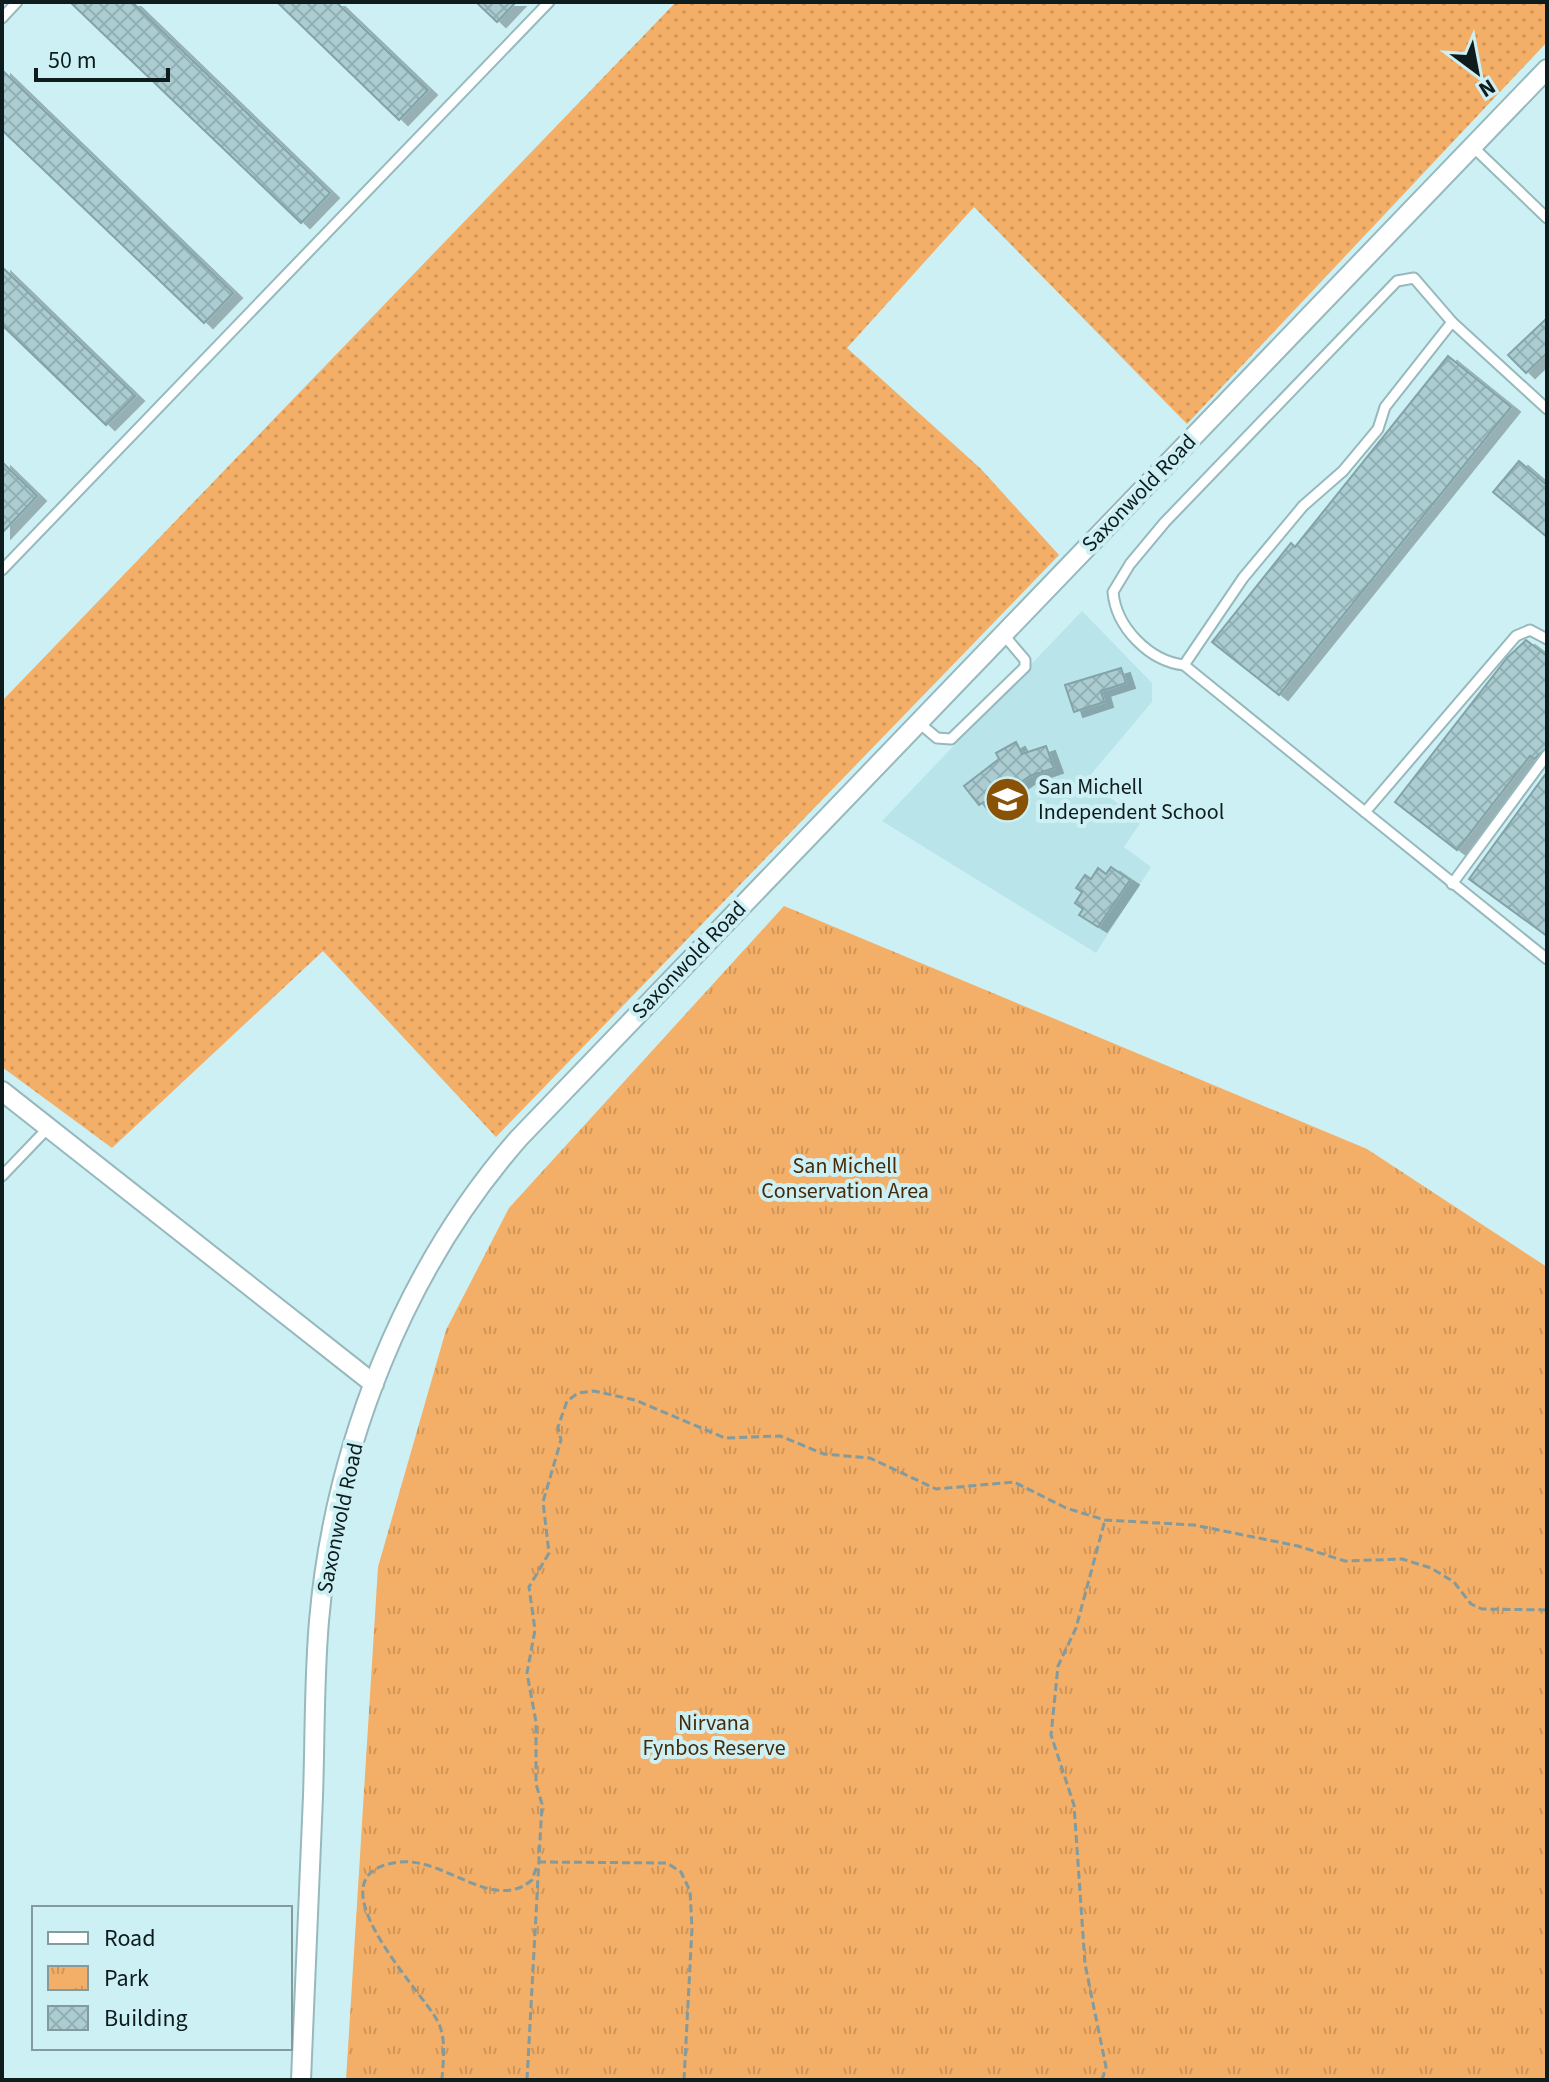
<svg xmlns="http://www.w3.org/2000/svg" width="1549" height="2082" font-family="'Source Sans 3',sans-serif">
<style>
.built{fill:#b8e4ea}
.grass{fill:url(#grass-dots)}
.park{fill:url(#park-tufts)}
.building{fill:url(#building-cross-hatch);stroke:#82a3a8;stroke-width:2;filter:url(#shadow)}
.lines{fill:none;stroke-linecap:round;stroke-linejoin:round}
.service-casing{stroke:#97b9bd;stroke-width:13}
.minor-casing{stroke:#97b9bd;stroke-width:22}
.path{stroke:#819b9f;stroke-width:3;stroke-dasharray:8 4;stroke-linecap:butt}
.service{stroke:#fff;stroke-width:9}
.minor{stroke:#fff;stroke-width:18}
.labels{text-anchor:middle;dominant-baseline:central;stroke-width:8;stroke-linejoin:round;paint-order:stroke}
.street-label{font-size:22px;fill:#0f1c1e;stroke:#cdf0f5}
.poi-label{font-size:22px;fill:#0f1c1e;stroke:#cdf0f5;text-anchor:start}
.park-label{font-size:22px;fill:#462a09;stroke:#cdf0f5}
</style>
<defs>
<pattern id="grass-dots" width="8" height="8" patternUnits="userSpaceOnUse" patternTransform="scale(2)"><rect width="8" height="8" fill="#f3ae67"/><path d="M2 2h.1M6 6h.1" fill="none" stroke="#cf9559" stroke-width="1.8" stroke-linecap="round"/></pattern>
<pattern id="park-tufts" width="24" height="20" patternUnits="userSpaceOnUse" patternTransform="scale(2)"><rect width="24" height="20" fill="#f3ae67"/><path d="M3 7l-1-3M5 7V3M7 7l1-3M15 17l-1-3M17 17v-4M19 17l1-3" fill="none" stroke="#cf9559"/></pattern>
<pattern id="building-cross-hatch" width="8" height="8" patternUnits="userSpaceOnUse" patternTransform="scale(2)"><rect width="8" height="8" fill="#abcdd1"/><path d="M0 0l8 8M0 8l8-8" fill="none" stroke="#92afb3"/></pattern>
<filter id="shadow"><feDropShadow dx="9" dy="5" stdDeviation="0" flood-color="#0004"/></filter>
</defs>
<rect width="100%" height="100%" fill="#cdf0f5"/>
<path class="built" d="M1082 611 1152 683V702L1087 779 1141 822 1124 847 1151 867 1096 953 882 821Z"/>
<path class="grass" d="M676 2H1547V42L1187 424 974 207 847 348 981 469 1059 555 496 1137 323 951 112 1148 2 1067V701Z"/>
<path class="park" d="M784 906 1367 1149 1547 1267V2080H346L378 1567 446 1330 509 1208Z"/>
<g class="building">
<path d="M70 2H132L330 193 301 223Z"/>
<path d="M277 2H336L428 90 399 120Z"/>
<path d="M476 2H516L497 22Z"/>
<path d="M2 70 233 293 204 323 2 130Z"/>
<path d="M2 267 135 396 106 425 2 325Z"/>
<path d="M1547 318V353L1526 373 1508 355Z"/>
<path d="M1448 356 1511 407 1279 695 1212 642 1291 543 1295 547Z"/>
<path d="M1519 461 1547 485V537L1493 492Z"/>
<path d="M2 462 37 496 2 533Z"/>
<path d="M1526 640 1547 656V748L1534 759 1530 756 1457 850 1395 802 1507 658Z"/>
<path d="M1121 668 1126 683 1101 691 1104 702 1074 712 1065 685Z"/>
<path d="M1016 742 1022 754 1046 746 1054 768 1030 776 987 806 984 802 979 805 964 786 999 759 996 753Z"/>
<path d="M1547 772V936L1469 879Z"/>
<path d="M1111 867 1130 880 1098 927 1079 915 1083 909 1075 903 1082 892 1076 888 1085 875 1091 879 1098 868 1106 874Z"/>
</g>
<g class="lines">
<defs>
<g id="service">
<path d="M2 18 17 2"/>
<path d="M1472 146 1547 218"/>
<path d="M2 570 549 2"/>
<path d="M1547 639 1530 630 1516 636 1365 812 1547 959"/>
<path d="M1184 665C1149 661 1116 627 1113 592L1130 564 1165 522 1397 281 1414 278 1452 322"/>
<path d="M918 722 937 738 951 739 1025 667V660L1003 634"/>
<path d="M1365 812 1184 665 1243 578 1303 506 1343 471 1378 429 1385 407 1452 322 1547 409"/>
<path d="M1452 884 1547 755"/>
<path d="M2 1176 48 1128"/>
</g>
<g id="minor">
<path d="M2 1091 374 1384"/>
<path d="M301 2080C305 1985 309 1891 313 1796 315 1738 314 1679 319 1621 334 1448 404 1269 519 1138L1547 69"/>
</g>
</defs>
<use href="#service" class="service-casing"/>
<use href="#minor" class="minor-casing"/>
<g class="path">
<path d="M538 1862 667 1863 681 1872 690 1891 692 1928 684 2080"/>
<path d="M442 2080C443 2060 447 2038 437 2020 420 1989 304 1871 401 1862 446 1858 493 1913 532 1880L537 1866"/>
<path d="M527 2080 542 1804 536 1784V1722L527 1673 535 1630 529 1587 549 1553 543 1502 561 1440 558 1427 567 1401 578 1393 594 1391 635 1400 725 1438 780 1436 824 1454 870 1458 936 1489 1014 1482 1066 1508 1105 1520 1194 1525 1298 1546 1345 1561 1402 1559 1431 1568 1454 1582 1471 1604 1482 1609 1547 1610"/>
<path d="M1102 2080 1106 2067 1085 1964 1074 1805 1051 1735 1058 1666 1076 1628 1105 1520"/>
</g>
<use href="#service" class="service"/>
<use href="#minor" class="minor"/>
</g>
<defs>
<symbol id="school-disc" viewBox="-11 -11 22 22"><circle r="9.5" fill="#8a5205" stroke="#cdf0f5"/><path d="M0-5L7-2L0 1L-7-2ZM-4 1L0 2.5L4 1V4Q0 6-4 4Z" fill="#fff"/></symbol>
</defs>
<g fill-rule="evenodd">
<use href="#school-disc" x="982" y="774" width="51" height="51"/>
</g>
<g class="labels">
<g class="street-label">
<text transform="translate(1139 493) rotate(-46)">Saxonwold Road</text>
<text transform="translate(689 960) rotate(-46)">Saxonwold Road</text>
<text transform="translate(340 1518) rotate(-78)">Saxonwold Road</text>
</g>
<g class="poi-label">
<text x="1038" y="787">San Michell<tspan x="1038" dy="25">Independent School</tspan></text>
</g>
<g class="park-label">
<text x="845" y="1166">San Michell<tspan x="845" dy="25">Conservation Area</tspan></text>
<text x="714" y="1723">Nirvana<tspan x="714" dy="25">Fynbos Reserve</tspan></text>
</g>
</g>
<rect width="1549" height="2082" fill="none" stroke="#0f1c1e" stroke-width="8"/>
<rect x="32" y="1906" width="260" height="144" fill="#cdf0f5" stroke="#819b9f" stroke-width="2"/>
<rect x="48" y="1932" width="40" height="12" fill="#ffffff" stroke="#819b9f" stroke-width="2"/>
<text x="104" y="1946" font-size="24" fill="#0f1c1e">Road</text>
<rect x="48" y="1966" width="40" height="24" fill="url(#park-tufts)" stroke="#819b9f" stroke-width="2"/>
<text x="104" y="1986" font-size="24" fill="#0f1c1e">Park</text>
<rect x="48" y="2006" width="40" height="24" fill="url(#building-cross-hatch)" stroke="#819b9f" stroke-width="2"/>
<text x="104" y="2026" font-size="24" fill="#0f1c1e">Building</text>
<g transform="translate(1477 72) rotate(148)" stroke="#cdf0f5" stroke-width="6" paint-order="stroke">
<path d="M0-6L14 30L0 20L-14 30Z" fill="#0f1c1e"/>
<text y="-12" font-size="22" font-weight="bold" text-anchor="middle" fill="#0f1c1e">N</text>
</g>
<path d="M36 68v12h132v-12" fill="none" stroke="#0f1c1e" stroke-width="4"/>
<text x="48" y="68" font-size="24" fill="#0f1c1e" stroke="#cdf0f5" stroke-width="6" paint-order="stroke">50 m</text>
</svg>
